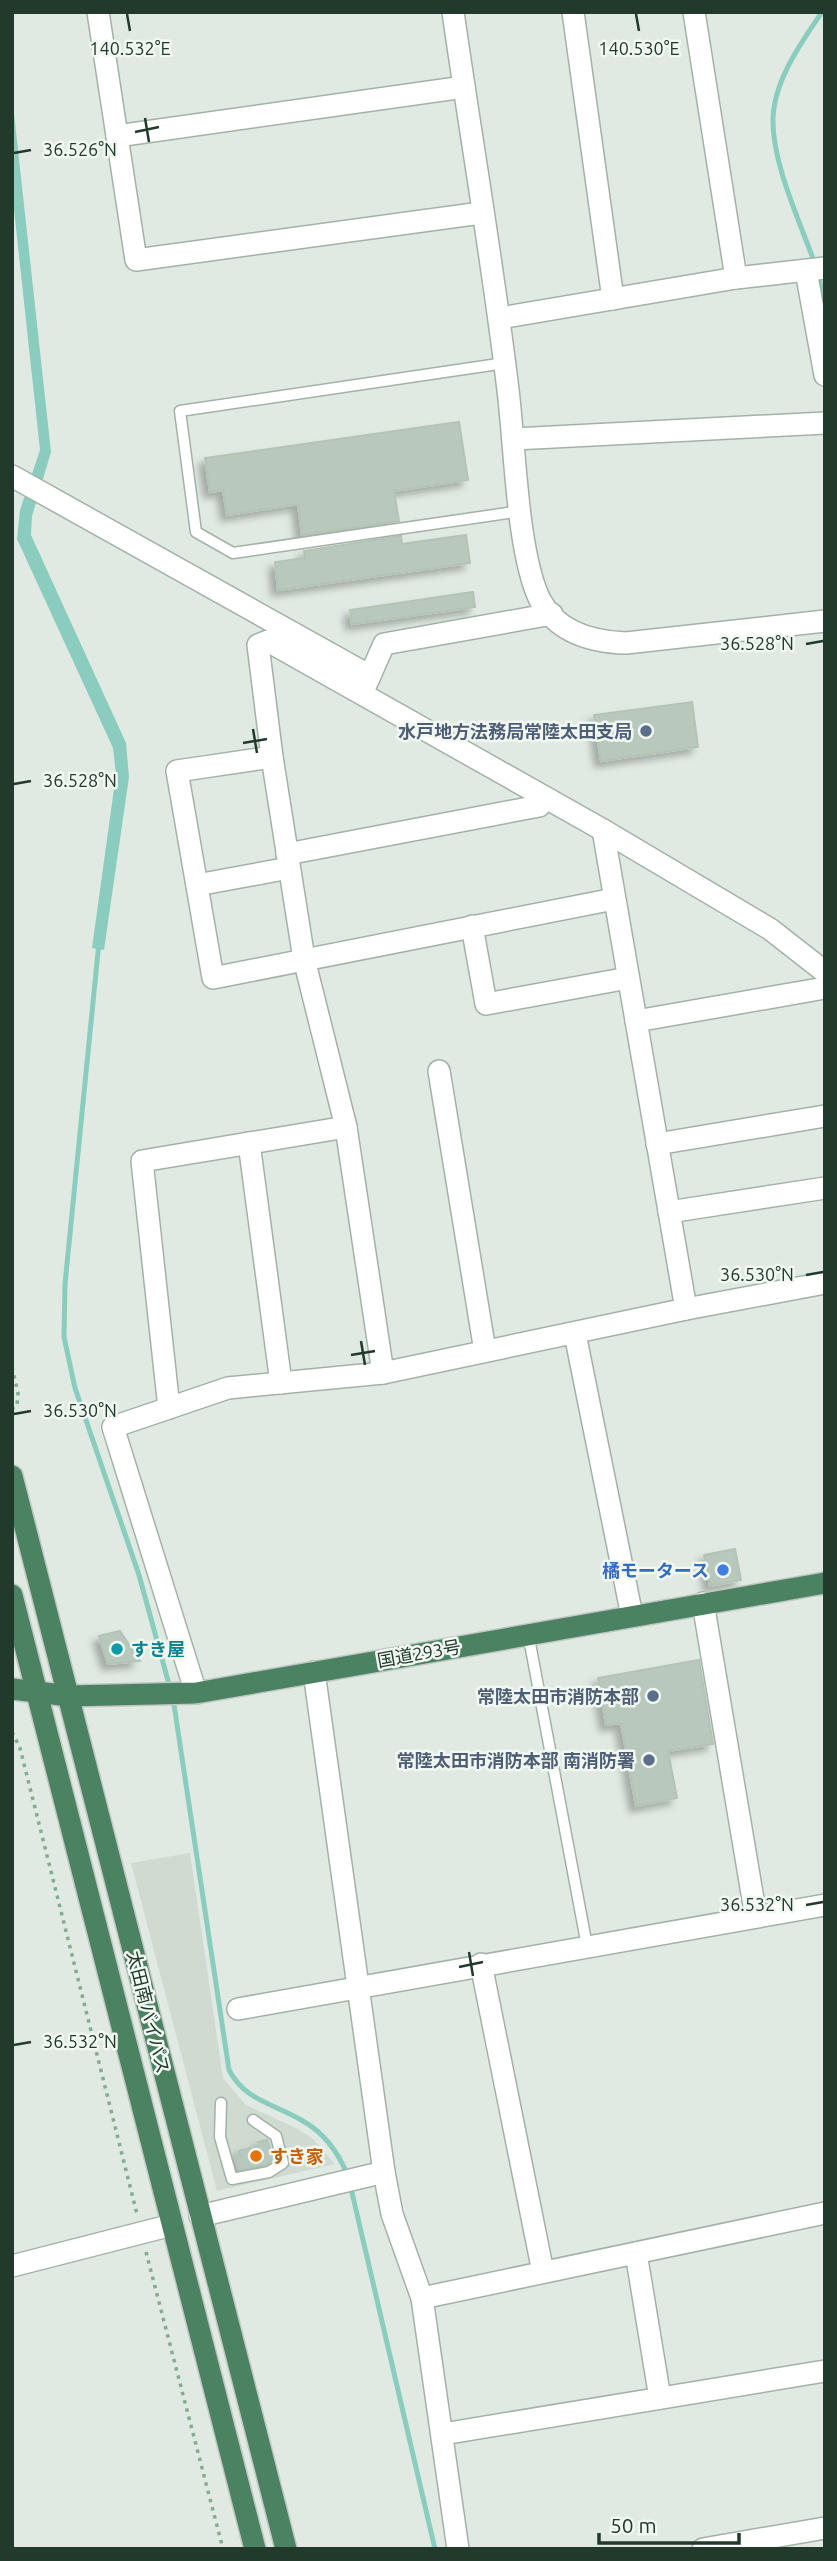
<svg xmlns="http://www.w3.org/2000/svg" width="837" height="2561" font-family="Ubuntu,'Noto Sans JP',sans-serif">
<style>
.built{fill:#cfdad1}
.water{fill:#8acdbf}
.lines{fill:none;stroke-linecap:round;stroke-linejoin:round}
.stream{stroke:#8acdbf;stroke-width:5}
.building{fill:#b9c8bd;stroke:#b3c4b7;stroke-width:2;filter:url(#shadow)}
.service-casing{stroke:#a3b2a7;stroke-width:13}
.minor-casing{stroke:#a3b2a7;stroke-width:24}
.tertiary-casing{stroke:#a3b2a7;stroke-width:24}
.trunk-casing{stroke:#c1c8c4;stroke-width:24}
.path{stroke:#82ad90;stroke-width:3.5;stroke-dasharray:3.5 5;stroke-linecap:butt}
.service{stroke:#fff;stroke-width:10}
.minor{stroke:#fff;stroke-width:21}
.tertiary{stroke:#fff;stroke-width:21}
.trunk{stroke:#4b8261;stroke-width:21}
.ticks{fill:none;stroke:#223a2b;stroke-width:2.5}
.service-dot{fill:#5c6f8a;stroke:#f1f7f1;stroke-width:2.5}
.shop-dot{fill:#3f7fe0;stroke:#f1f7f1;stroke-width:2.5}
.culture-dot{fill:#0f9aa8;stroke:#f1f7f1;stroke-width:2.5}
.food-dot{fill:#e8710a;stroke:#f1f7f1;stroke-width:2.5}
.labels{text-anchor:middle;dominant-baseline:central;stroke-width:5;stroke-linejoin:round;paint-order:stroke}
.service-label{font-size:18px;font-weight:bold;fill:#4e5e75;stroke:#f1f7f1;text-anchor:end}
.shop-label{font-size:18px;font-weight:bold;fill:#366cbe;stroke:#f1f7f1;text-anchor:end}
.culture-label{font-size:18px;font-weight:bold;fill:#0d838f;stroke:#f1f7f1;text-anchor:start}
.street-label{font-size:18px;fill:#223a2b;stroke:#f1f7f1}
.food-label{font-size:18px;font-weight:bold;fill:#c56008;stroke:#f1f7f1;text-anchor:start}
.ticks-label{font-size:18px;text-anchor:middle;fill:#223a2b;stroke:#f1f7f1;stroke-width:5;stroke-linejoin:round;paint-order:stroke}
</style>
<defs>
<filter id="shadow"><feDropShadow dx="-6" dy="6" stdDeviation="3.5" flood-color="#0004"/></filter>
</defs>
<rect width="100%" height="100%" fill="#e0eae2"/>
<path class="built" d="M190 1853 223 2078 246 2105 298 2129 314 2140 335 2164 217 2191 131 1863Z"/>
<path class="water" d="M12 95 51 452 32 516 31 535 126 743 129 777 104 950 92 948 116 774 113 748 17 539 20 510 40 450 12 191Z"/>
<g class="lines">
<g class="stream">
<path d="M815 264C800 222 772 163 773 119 774 80 801 43 822 12"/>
<path d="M818 273 825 305"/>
<path d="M99 942 65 1284 64 1337 75 1388 139 1575 170 1688"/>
<path d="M173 1698 229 2070C245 2101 275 2104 303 2121 324 2133 338 2152 347 2174"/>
<path d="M350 2184 435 2549"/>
</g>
</g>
<g class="building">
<path d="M459 422 468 480 394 491 399 521 302 535 298 504 227 515 223 490 210 492 205 458Z"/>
<path d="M466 535 470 563 278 590 275 562 305 558 304 551 401 536 402 544Z"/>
<path d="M473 592 475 607 352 624 350 610Z"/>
<path d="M692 702 698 747 601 761 594 715Z"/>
<path d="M735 1549 741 1580 710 1586 704 1555Z"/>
<path d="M120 1631 140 1661 108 1664 99 1636Z"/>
<path d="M699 1660 713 1744 668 1751 677 1798 636 1806 621 1723 606 1725 598 1678Z"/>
<path d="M267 2140 274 2159 266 2165 238 2170 234 2156 240 2155 239 2151 259 2146 258 2142Z"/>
</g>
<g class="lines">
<defs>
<g id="service">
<path d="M505 363 180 411 196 532 233 553 521 511"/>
<path d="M528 1633 587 1946"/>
<path d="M221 2103 220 2137 232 2179 269 2172 283 2163 276 2136 253 2120"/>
</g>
<g id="minor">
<path d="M98 12 136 260 481 213"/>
<path d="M453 12C471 138 493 264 508 390 515 446 517 553 540 600 557 632 592 642 626 643L825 621"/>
<path d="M573 12 613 299"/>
<path d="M694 12 736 278"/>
<path d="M117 136 464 87"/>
<path d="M806 271 825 375"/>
<path d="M500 318 736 278 825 268"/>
<path d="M514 439 825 423"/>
<path d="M12 476 370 676"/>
<path d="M365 687 384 644 552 614"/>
<path d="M272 757 177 771 213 978 614 899"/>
<path d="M603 830 686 1309"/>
<path d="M287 854 539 806 542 796"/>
<path d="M197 885 289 868"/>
<path d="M472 926 486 1004 628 978"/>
<path d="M636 1021 825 988"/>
<path d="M439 1071 485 1351"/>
<path d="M249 1143 281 1383"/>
<path d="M657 1144 825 1116"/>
<path d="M669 1212 825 1188"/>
<path d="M575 1334 632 1616"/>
<path d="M383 1373 346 1127 304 959 272 757 258 645 268 641 603 830 770 929 825 972"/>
<path d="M169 1408 142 1161 346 1127"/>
<path d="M703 1603 756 1917"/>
<path d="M196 1693 113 1427 228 1388 383 1373 686 1309 825 1283"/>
<path d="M481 1964 543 2272"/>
<path d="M238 2009 825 1905"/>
<path d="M200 2216 384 2172"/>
<path d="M636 2253 660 2398"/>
<path d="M12 2266 172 2225"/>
<path d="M422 2298 825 2213"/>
<path d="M443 2434 825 2371"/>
<path d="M703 2549 825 2528"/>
</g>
<path id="tertiary" d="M314 1672 384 2172 392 2214 422 2298 458 2549"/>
<g id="trunk">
<path d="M12 1476 286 2549"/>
<path d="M12 1595 255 2549"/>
<path d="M12 1689 69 1696 196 1693 825 1583"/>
</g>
</defs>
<use href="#service" class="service-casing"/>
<use href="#minor" class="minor-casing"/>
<use href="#tertiary" class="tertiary-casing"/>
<use href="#trunk" class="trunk-casing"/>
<g class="path">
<path d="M12 1367 18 1393 17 1406 12 1408"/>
<path d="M12 1732 20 1748 137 2214"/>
<path d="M146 2252 223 2549"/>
</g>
<use href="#service" class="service"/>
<use href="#minor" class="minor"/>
<use href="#tertiary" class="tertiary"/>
<use href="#trunk" class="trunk"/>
</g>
<path class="ticks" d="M127 14 130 31M636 14 639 31M145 118 149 142M135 132 159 127M14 153 31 150M806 644 823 641M253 729 257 753M243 743 267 739M14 784 31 781M806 1275 823 1272M361 1341 365 1365M351 1355 375 1351M14 1414 31 1411M806 1905 823 1902M469 1952 473 1976M459 1967 483 1962M14 2045 31 2042"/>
<g class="service-dot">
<circle cx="646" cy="731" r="7"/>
<circle cx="653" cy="1696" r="7"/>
<circle cx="649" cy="1760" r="7"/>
</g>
<circle class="shop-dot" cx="723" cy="1570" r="7"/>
<circle class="culture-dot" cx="117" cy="1649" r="7"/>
<circle class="food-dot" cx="256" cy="2156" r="7"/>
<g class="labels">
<g class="service-label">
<text x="632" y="731">水戸地方法務局常陸太田支局</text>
<text x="639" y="1696">常陸太田市消防本部</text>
<text x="635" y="1760">常陸太田市消防本部 南消防署</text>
</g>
<g class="shop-label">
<text x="709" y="1570">橘モータース</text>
</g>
<g class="culture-label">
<text x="131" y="1649">すき屋</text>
</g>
<g class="street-label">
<text transform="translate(419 1653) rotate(-10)">国道293号</text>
<text transform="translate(149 2012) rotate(76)">太田南バイパス</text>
</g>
<g class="food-label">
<text x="270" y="2156">すき家</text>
</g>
</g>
<g class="ticks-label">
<text x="130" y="55">140.532°E</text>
<text x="639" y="55">140.530°E</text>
<text x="80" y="156">36.526°N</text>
<text x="757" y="650">36.528°N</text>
<text x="80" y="787">36.528°N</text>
<text x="757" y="1281">36.530°N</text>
<text x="80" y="1417">36.530°N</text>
<text x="757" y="1911">36.532°N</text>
<text x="80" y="2048">36.532°N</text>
</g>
<rect width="837" height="2561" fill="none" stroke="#223a2b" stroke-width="28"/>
<path d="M599 2533v10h140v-10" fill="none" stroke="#223a2b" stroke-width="3.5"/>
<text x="610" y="2533" font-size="21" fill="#223a2b" stroke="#f1f7f1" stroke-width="5" paint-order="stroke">50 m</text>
</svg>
